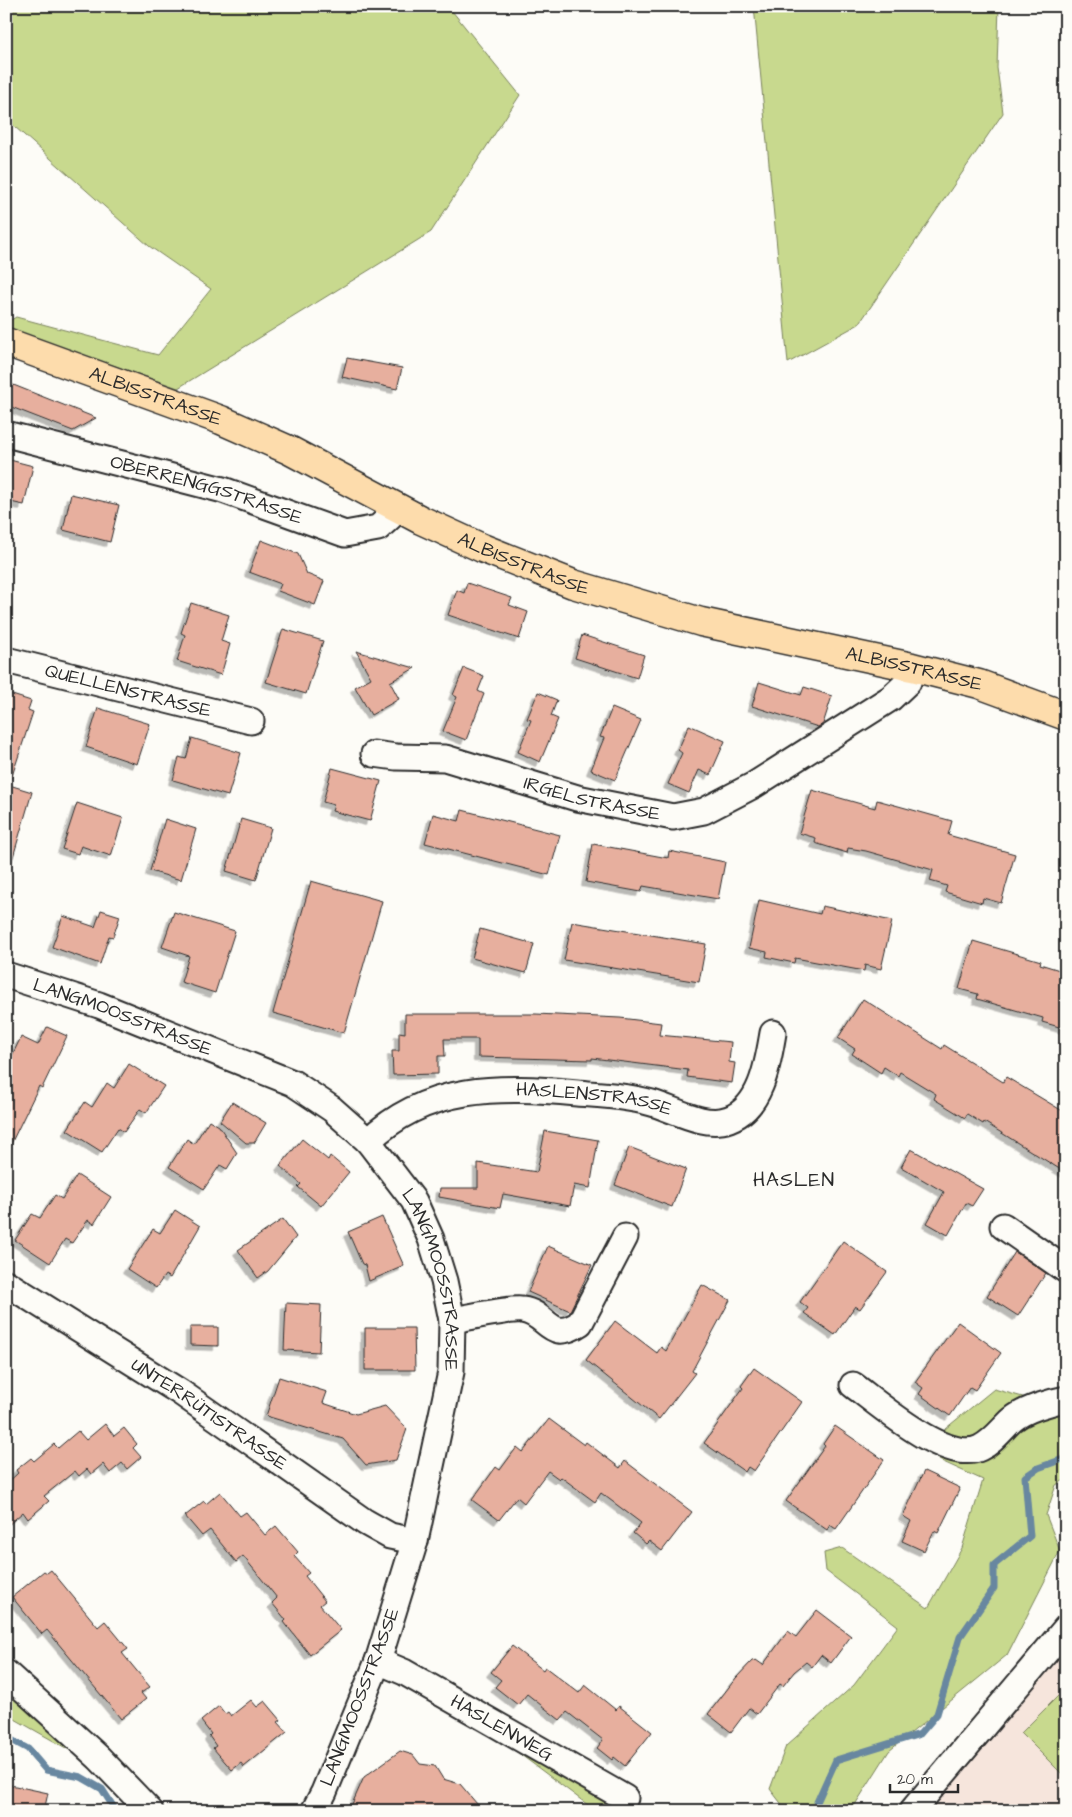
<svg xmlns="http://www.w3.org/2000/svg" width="1072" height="1817" font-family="'Architects Daughter',sans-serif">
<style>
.built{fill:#f6e5dc}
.green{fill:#c8d98e;stroke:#7a825c}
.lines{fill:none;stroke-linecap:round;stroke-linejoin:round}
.stream{stroke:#6887a0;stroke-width:7}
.building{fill:#e7af9e;stroke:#2b2b2b;filter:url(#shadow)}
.minor-casing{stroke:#2b2b2b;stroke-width:29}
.major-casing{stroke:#2b2b2b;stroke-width:31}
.minor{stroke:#fdfcf7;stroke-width:25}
.major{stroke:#fddcac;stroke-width:28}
.labels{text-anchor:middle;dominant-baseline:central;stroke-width:4;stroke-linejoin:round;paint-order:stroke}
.street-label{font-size:19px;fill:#2b2b2b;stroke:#fdfcf7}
.neighbourhood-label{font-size:20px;letter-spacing:1px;fill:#2b2b2b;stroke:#fdfcf7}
</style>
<defs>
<filter id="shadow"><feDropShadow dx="-4.5" dy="4.5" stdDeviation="0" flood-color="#0004"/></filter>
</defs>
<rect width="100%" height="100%" fill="#fdfcf7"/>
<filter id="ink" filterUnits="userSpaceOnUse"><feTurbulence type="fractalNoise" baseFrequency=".02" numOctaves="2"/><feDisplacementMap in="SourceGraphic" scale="10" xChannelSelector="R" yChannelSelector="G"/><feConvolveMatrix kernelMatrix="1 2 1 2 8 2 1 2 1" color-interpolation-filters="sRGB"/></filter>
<g filter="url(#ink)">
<path class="built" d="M1066 1645V1811H924Z"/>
<g class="green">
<path d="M6 6H448L520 95 431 232 178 388 6 328V323L16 317 158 355 211 289 149 246 6 119Z"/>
<path d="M754 6H999L997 68 1003 113 859 324 788 363Z"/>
<path d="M994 1389 1066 1409V1479L1056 1485 1046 1515 1060 1551 1007 1655 889 1751 851 1811H787L770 1789 786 1746 854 1685 898 1626 826 1571 824 1553 842 1548 928 1608 962 1548 983 1480 939 1460 945 1429Z"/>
<path d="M1066 1688V1778L1021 1733Z"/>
<path d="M16 1693 75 1747 73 1752 6 1714V1697Z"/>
<path d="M501 1740 634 1811H596Z"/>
</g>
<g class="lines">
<g class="stream">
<path d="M6 1737 28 1749 46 1770 81 1777 102 1789 116 1811"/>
<path d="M813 1811 836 1760 920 1734 937 1714 960 1637 994 1588V1565L1030 1536 1025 1477 1038 1468 1066 1458"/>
</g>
</g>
<g class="building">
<path d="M347 358 402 368 397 389 342 377Z"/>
<path d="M6 382 96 418 73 431 6 405Z"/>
<path d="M6 459 33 466 24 505 6 501Z"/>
<path d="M71 494 119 505 110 542 63 530Z"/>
<path d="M261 540 298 554 307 574 324 581 315 605 278 591 281 584 249 572Z"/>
<path d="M467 583 512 598 509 605 528 612 519 639 448 615 457 590 464 593Z"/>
<path d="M191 603 229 615 221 641 230 644 221 675 177 661 185 635 181 633Z"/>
<path d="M283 629 323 641 306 694 266 682Z"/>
<path d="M582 635 644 655 637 678 575 658Z"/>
<path d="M356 651 415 668 390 682 399 699 371 715 355 687 371 678Z"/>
<path d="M464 668 484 676 478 691 484 694 466 740 443 731 457 697 453 695Z"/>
<path d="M759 682 801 695 804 687 832 696 823 724 818 727 752 706Z"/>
<path d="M538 692 557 700 551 716 558 719 540 762 518 752 531 720 527 719Z"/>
<path d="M6 693 31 701 28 710 33 712 10 782H6Z"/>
<path d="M98 708 150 724 137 764 86 747Z"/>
<path d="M612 708 641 720 615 780 591 770 604 738 600 737Z"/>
<path d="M689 725 725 741 710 775 699 770 689 793 668 784 682 753 678 750Z"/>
<path d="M192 738 241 753 228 796 173 780 179 757 186 759Z"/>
<path d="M332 768 381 781 370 821 332 811 334 805 323 802Z"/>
<path d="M6 784 32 792 11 864 6 863Z"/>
<path d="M812 790 875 808 877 800 952 821 948 835 1015 854 1001 903 983 898 982 903 945 892 947 886 930 881 933 870 866 851 848 848 847 853 815 843 816 838 799 833Z"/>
<path d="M77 803 123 818 111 856 81 846 78 854 62 849Z"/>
<path d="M462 810 560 835 549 875 425 843 433 814 459 821Z"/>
<path d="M165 819 196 829 181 880 150 871Z"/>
<path d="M241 819 271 828 256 880 226 871Z"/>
<path d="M593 844 668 858 669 851 725 862 718 899 643 886 641 892 586 882Z"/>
<path d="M311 881 382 901 344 1033 273 1013Z"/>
<path d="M759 900 820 914 822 906 892 921 881 969 865 965 864 971 795 958 794 963 766 957 767 952 749 948Z"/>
<path d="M101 910 120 916 113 937 109 936 100 964 52 947 63 916 95 927Z"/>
<path d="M174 912 235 931 215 993 181 982 189 956 162 947Z"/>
<path d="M572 922 706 944 699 982 564 960Z"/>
<path d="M480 929 534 944 526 973 472 958Z"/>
<path d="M973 941 1041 961 1040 964 1066 972V1029L1042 1022 1043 1018 977 999 978 994 959 989Z"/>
<path d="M863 999 942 1049 944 1045 1003 1082 1006 1077 1066 1113V1173L984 1122 983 1124 967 1114 965 1118 934 1099 936 1094 900 1072 898 1076 884 1067 881 1073 852 1054 855 1049 838 1038Z"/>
<path d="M405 1014H536L620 1018 661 1023 659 1035 731 1042 729 1062 735 1063 732 1083 687 1077 688 1070 592 1058V1060L478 1057V1039H444L445 1056H438V1074L393 1075 392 1051H399V1032L405 1033Z"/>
<path d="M47 1027 67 1036 42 1088 39 1086 6 1154V1068L21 1037 38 1045Z"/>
<path d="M129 1064 164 1086 146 1113 140 1109 124 1132 118 1128 102 1152 67 1130 85 1102 92 1107 107 1083 114 1088Z"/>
<path d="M232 1102 266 1123 254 1143H246L220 1121Z"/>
<path d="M209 1120 219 1126 237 1153 227 1169 220 1165 204 1189 169 1167 187 1139 194 1144Z"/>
<path d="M545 1131 598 1140 590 1188 574 1185 570 1206 503 1194 500 1208 439 1197 440 1188H478V1163L537 1172Z"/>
<path d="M302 1139 328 1160 330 1156 349 1172 321 1206 298 1187 301 1184 280 1166Z"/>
<path d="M629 1147 686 1169 672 1207 615 1185Z"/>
<path d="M911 1149 983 1189 972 1206 966 1203 948 1235 927 1223 944 1192 901 1167Z"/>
<path d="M77 1175 111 1197 94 1224 88 1220 72 1243 65 1239 50 1263 15 1240 32 1214 40 1218 55 1195 62 1199Z"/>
<path d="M175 1210 200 1226 170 1278 165 1275 156 1288 127 1269 153 1229 160 1233Z"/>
<path d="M382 1217 404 1266 369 1281 365 1265 362 1264 348 1232Z"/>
<path d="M283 1219 296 1237 268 1271 258 1278 238 1250Z"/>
<path d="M843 1241 887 1272 860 1309 855 1306 835 1335 804 1313 808 1308 800 1302Z"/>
<path d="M548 1246 592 1265 570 1311 528 1292Z"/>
<path d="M1015 1252 1046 1273 1018 1316 987 1296Z"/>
<path d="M702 1285 730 1300 692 1371 695 1373 659 1419 586 1360 615 1321 657 1353 661 1347 666 1351Z"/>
<path d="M286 1303 321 1305 319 1352 284 1350Z"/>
<path d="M958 1322 1001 1353 975 1390 970 1387 950 1416 919 1394 923 1388 915 1382Z"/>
<path d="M190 1327H218V1346L190 1345Z"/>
<path d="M365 1328H414L415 1370H365Z"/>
<path d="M754 1368 802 1402 754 1471 748 1467 745 1472 704 1443 743 1388 741 1386Z"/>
<path d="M279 1377 327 1392 323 1403 356 1414 385 1406 407 1429 396 1460 366 1465 343 1439 266 1416Z"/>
<path d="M549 1419 584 1445 586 1442 620 1468 625 1461 692 1512 662 1551 649 1541 646 1544 633 1533 641 1523 601 1493 595 1502 561 1477 559 1479 548 1471 524 1503 517 1497 499 1520 472 1500 496 1467 500 1470 517 1447 523 1452Z"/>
<path d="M105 1424 114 1436 124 1428 137 1444 133 1448 141 1457 127 1469 122 1463 110 1473 103 1464 91 1474 87 1469 79 1476 75 1471 44 1496 49 1501 28 1519 23 1512 6 1527V1484L18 1473 16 1470 31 1458 34 1461 54 1444 58 1448 78 1431 86 1440Z"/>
<path d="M835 1426 884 1460 836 1529 830 1525 827 1530 786 1501 825 1446 823 1444Z"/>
<path d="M924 1471 960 1488 938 1533 934 1531 924 1551 902 1541 911 1521 903 1516Z"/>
<path d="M220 1492 240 1516 246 1512 265 1535 276 1526 298 1552 294 1556 309 1573 305 1576 325 1601 320 1605 341 1630 310 1655 284 1622 286 1620 272 1603 277 1598 243 1556 236 1562 210 1530 202 1536 185 1516 204 1501 206 1504Z"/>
<path d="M51 1570 98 1627 105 1621 128 1649 122 1653 150 1687 141 1693 146 1699 121 1719 47 1630 42 1634 12 1597 44 1571 47 1573Z"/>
<path d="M817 1610 851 1636 831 1663 821 1655 812 1667 806 1662 794 1672 783 1686 780 1684 757 1714 749 1708 731 1732 708 1714 736 1678 752 1661 756 1660 763 1665 788 1631 796 1637Z"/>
<path d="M512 1646 543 1670 545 1667 579 1693 585 1685 616 1710 619 1706 652 1732 625 1766 614 1757 612 1760 597 1748 603 1740 567 1712 560 1720 527 1694 518 1705 495 1687 501 1680 491 1672Z"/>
<path d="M251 1700 257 1707 265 1701 281 1720 278 1722 287 1732 244 1767 241 1763 232 1770 213 1748 216 1746 209 1736 211 1734 201 1721 219 1706 225 1714 228 1712 231 1716Z"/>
<path d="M400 1751 413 1755 420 1764 435 1766 443 1779 460 1784 483 1811H349L364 1777Z"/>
<path d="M6 1784 48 1793 44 1811H6Z"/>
</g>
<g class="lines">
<defs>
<g id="minor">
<path id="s1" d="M6 434 223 490 345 534 378 528 390 517 395 507"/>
<path id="s2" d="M6 660 251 721"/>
<path id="s3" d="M374 754 396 757 445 758 577 798 673 817 704 811 754 785 891 698 908 682 912 667"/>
<path id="s4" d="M6 975 99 1005 293 1083 332 1109 368 1141 414 1201 431 1239 444 1281 452 1320 451 1372 415 1541 378 1661 324 1792 314 1811"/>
<path id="s5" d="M368 1141C427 1084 500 1086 577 1093 602 1095 628 1096 652 1103 676 1110 704 1128 729 1119 762 1107 768 1062 773 1033"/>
<path d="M1003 1226 1066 1270"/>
<path id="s6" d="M6 1283 180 1392 365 1522 390 1536 415 1541"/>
<path d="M452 1320C467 1318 509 1308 522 1310 548 1313 549 1344 580 1323L625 1237"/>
<path d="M853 1385C879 1404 947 1464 980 1448 993 1442 1002 1429 1012 1420 1025 1409 1050 1402 1066 1399"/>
<path id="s7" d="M378 1661 404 1672 625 1798"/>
<path d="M6 1673 99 1758 150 1811"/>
<path d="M912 1811 1066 1628"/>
</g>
<g id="major">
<path id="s8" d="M6 342 221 420 289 450 421 520 482 548 573 584 701 622 912 667 979 684 1066 716"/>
</g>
</defs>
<use href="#minor" class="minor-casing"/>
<use href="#major" class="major-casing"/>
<use href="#minor" class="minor"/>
<use href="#major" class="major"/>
</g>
</g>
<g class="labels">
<g class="street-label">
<text stroke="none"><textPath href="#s8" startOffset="159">ALBISSTRASSE</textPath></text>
<text stroke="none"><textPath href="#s1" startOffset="208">OBERRENGGSTRASSE</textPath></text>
<text stroke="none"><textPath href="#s8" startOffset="564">ALBISSTRASSE</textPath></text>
<text stroke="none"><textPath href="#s8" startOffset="969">ALBISSTRASSE</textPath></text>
<text stroke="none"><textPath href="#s2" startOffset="126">QUELLENSTRASSE</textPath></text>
<text stroke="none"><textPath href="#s3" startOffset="224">IRGELSTRASSE</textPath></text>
<text stroke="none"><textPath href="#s4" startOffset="124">LANGMOOSSTRASSE</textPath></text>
<text stroke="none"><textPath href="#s5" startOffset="240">HASLENSTRASSE</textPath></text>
<text stroke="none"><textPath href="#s4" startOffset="559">LANGMOOSSTRASSE</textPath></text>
<text stroke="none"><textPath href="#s6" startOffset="242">UNTERRÜTISTRASSE</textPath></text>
<text transform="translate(360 1697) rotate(-69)">LANGMOOSSTRASSE</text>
<text stroke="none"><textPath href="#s7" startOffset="141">HASLENWEG</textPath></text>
</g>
<g class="neighbourhood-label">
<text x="794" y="1180">HASLEN</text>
</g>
</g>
<rect width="1072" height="1817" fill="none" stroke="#fdfcf7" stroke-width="25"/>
<rect x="12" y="12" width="1047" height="1792" fill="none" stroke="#2b2b2b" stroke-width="2" filter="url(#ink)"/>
<path d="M890 1784v8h68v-8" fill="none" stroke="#2b2b2b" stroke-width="2.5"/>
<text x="897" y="1784" font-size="15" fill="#2b2b2b" stroke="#fdfcf7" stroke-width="4" paint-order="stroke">20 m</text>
</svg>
